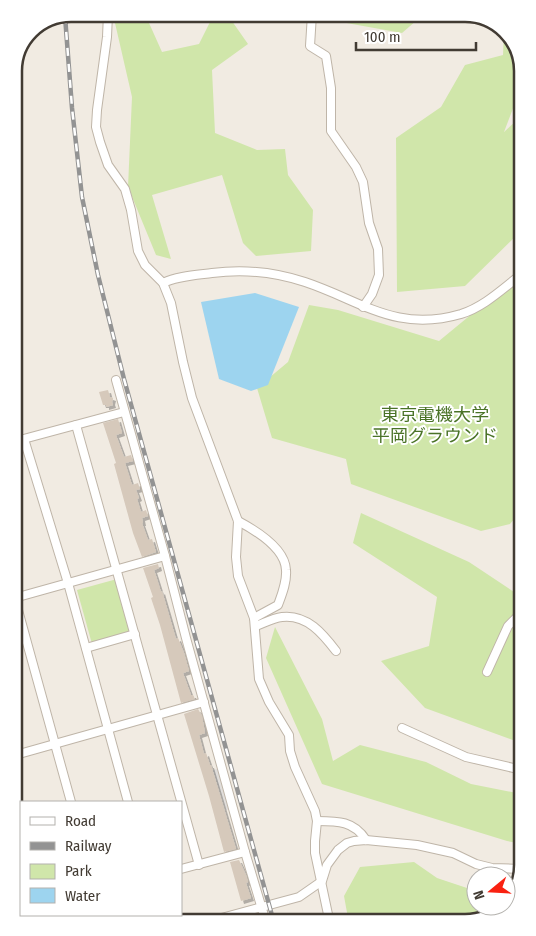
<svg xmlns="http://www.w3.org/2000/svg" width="536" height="936" font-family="'Fira Sans Condensed','Noto Sans JP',sans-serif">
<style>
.green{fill:#d0e6aa}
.parking{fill:#e1dedb}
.water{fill:#9dd4ef}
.building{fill:#d6c9bb;filter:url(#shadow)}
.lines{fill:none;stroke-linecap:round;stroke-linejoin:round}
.minor-casing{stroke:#bfb5a8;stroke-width:10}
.minor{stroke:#fff;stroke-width:8}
.rail-casing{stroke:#939393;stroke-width:4.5}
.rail{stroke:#fff;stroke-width:2.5;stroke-dasharray:8;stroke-linecap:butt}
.labels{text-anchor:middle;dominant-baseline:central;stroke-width:4;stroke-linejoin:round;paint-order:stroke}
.park-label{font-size:18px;fill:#4a7327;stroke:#fff}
.rim{fill:none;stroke:#423b33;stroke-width:2.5}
</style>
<defs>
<filter id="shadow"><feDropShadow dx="3" dy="3" stdDeviation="0" flood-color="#0004"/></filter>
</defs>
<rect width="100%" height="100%" fill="#f1ebe2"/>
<g class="green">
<path d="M117 14H145L162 52 199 44 214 14H227L248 44 212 70 215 133 257 150 285 149 288 175 313 210 311 251 256 256 243 243 222 175 152 195 171 259 156 255 128 187 132 97 115 23Z"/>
<path d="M346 14H424L402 33 341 22Z"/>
<path d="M504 32 516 46 517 98 504 132 517 120 518 234 465 286 397 292 396 138 441 107 465 65 503 55Z"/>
<path d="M518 276 520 512 510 524 481 531 351 484 346 459 272 438 257 388 288 362 309 305 338 310 439 341Z"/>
<path d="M361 513 469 562 520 596 521 743 425 708 381 661 429 646 437 597 353 543Z"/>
<path d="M117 579 132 634 92 644 77 590Z"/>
<path d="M275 627 322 719 333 761 360 745 426 762 471 784 522 794V844L507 841 322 784 266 658Z"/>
<path d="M414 862 437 878 476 891V906H502L490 916 348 918 344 896 360 867Z"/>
</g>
<path class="parking" d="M220 768 233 808 226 810 213 770Z"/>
<path class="water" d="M255 293 299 307 268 385 251 391 219 379 201 302Z"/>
<g class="building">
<path d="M108 390 110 397 113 398 112 402 113 405 106 407V405H103L99 392Z"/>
<path d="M118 419 122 433 116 435 124 457 131 455 133 461 125 463 132 485 138 483 140 489 136 490 139 498 137 499 141 512 146 510 148 516 142 518 143 523H142L148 540 152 539 156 552 142 557 133 533 114 464 116 463 103 423Z"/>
<path d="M158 564 159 568 154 570 156 576 161 592 162 591 176 639 178 638 184 653 189 671 183 673 191 695H193L195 699 181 703 160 625 151 598 153 597 143 568Z"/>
<path d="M198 709 202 716 205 733 199 735 204 754 206 753 210 765H211L236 849 224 852 209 796 184 714Z"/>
<path d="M239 860 246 875 248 882 246 883 251 898 241 901 230 862Z"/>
</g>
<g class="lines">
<defs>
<g id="minor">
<path d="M108 14 107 37 97 110 96 127 100 142 108 165 125 189 131 210 138 251 145 265 163 283 171 303 183 362 192 398 238 521 236 557 238 576 254 618 259 679 269 702 289 735 290 751 295 767 315 811 317 821 315 841V853L329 919"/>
<path d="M312 14 310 46 326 56 331 88V131L356 167 363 182 369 223 378 249 379 275 372 294 363 307"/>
<path d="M163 283C177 276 196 275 212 273 243 269 275 272 305 282 362 301 396 333 461 314 483 307 500 291 518 277"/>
<path d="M116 380 165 556 186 638 245 852 265 919"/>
<path d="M76 425 199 865"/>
<path d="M24 439 68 583 128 802"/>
<path d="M16 441 124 412"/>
<path d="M238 521C255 530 285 548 286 570 287 582 282 594 278 605L254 618"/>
<path d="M18 597 165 556"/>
<path d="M18 610 71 802"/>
<path d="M256 626C264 623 273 618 282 617 307 614 323 634 336 651"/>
<path d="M86 648 135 634"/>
<path d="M487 672 508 626 520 614"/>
<path d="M402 728 466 757 522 770"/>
<path d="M19 754 204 702"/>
<path d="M317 821C338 821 354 821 366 840"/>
<path d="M19 826 21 833"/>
<path d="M19 859 21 858"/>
<path d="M181 869 245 852"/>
<path d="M103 915 105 922"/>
<path d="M214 920 299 897 322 881 327 865 338 850 347 843 354 841 366 840 417 845 453 853 476 864 492 868 521 869"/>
</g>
</defs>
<use href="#minor" class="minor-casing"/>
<use href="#minor" class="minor"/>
<defs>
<path id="rail" d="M65 16 72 108 82 197 98 275 124 379 273 919"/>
</defs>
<use href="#rail" class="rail-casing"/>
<use href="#rail" class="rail"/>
</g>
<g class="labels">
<g class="park-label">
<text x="435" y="415">東京電機大学<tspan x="435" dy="21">平岡グラウンド</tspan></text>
</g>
</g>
<path d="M0 0H536V936H0ZM71 22H465A49 49 0 0 1 514 71V865A49 49 0 0 1 465 914H71A49 49 0 0 1 22 865V71A49 49 0 0 1 71 22Z" fill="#fff" fill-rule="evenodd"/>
<path class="rim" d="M71 22H465A49 49 0 0 1 514 71V865A49 49 0 0 1 465 914H71A49 49 0 0 1 22 865V71A49 49 0 0 1 71 22Z"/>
<rect x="20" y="801" width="162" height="115" fill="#ffffff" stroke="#b3b1ad"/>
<rect x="30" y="817" width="25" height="8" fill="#ffffff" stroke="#b3b1ad"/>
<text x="65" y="826" font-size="15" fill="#423b33">Road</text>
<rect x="30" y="842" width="25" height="8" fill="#939393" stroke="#b3b1ad"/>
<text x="65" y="851" font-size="15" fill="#423b33">Railway</text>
<rect x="30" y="864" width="25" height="15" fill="#d0e6aa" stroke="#b3b1ad"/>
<text x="65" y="876" font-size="15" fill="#423b33">Park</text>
<rect x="30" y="888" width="25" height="15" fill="#9dd4ef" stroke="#b3b1ad"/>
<text x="65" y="901" font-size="15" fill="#423b33">Water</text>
<g transform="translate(491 891) rotate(252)"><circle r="24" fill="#ffffff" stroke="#b3b1ad"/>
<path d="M0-4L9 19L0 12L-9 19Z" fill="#f92111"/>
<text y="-8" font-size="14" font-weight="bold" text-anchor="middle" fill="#423b33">N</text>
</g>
<path d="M356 42v8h120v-8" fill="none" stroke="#423b33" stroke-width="2.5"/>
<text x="364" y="42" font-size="15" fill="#423b33" stroke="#ffffff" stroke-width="4" paint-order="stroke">100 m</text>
</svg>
